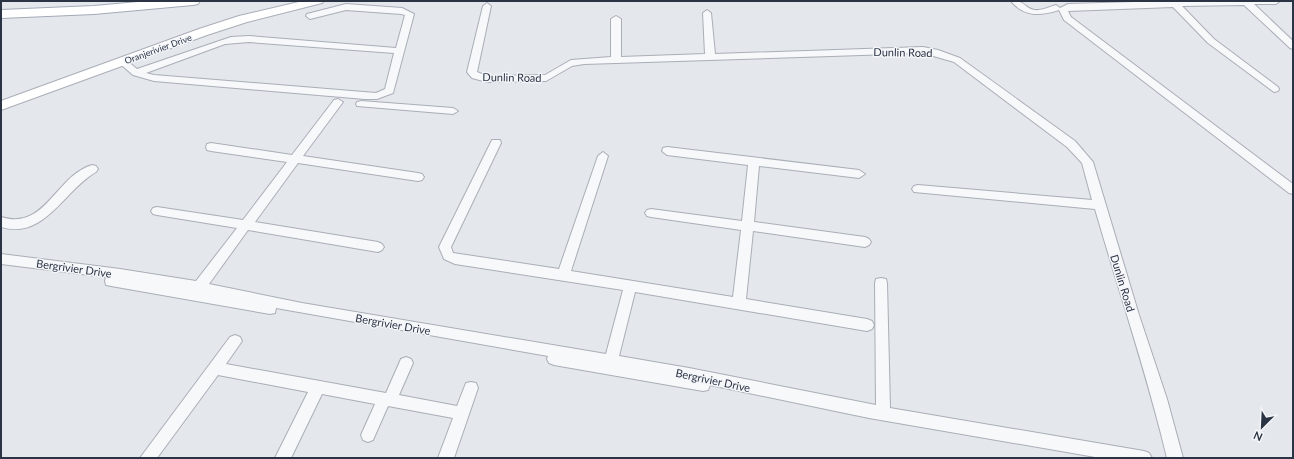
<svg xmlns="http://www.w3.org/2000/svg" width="1294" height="459" font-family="Lato,sans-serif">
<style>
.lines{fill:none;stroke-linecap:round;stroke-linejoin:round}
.street-casing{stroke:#a9aeb7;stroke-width:2}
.secondary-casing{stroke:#a9aeb7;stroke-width:2}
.primary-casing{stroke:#a3abb8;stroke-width:2}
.street{fill:#f7f8fa;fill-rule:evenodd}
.secondary{fill:#fff;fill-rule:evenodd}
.primary{fill:#fff;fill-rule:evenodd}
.labels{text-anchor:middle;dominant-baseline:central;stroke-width:3;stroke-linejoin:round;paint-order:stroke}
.far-street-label{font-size:9px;fill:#2b3445;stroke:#f4f6f9}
.street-label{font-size:11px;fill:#2b3445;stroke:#f4f6f9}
</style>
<rect width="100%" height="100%" fill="#e4e7ec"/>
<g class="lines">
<defs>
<g id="street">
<path d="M1011 1C1026 1 1023 7 1034 10 1041 11 1049 7 1056 5L1060 8 1068 4 1168 1H1280L1276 4H1254L1293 41V49L1290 48 1244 5 1182 6 1214 39 1278 87 1279 89 1278 91 1274 92 1208 43 1173 7 1068 11 1071 17 1293 184V194L1289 193 1064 20 1059 10C1040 16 1024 17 1011 1Z"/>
<path d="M487 3 491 6 477 72 487 76 545 75 571 60 611 57V19L616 16 621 19V57L705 54 703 13 707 10 711 13 715 54 923 47 938 50 960 58 1075 141 1093 162 1139 315 1167 399 1183 458H1167C1147 374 1119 292 1095 209L914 192 912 189 914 186 918 185 1092 200 1082 163 1067 147 954 62 923 53 584 64 572 66 546 81 487 82 472 78 467 72 483 6Z"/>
<path d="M346 4 402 8 414 14 393 93 377 99H365L154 81 133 75 118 62 120 60H126L137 69 231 37 249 36 396 48 405 15 401 14 346 10 310 19 306 16 307 14ZM249 42 394 53 385 89 376 93 154 75 146 73 225 44Z"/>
<path d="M338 99 343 102 303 156 418 173 422 174 424 177 422 180 418 181 298 163 255 222 378 242 382 244 384 247 382 250 378 252 248 230 209 284 302 303 606 354 623 290 455 264 444 259 439 247 492 140H500L501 143 451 247 453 253 559 269 598 156 603 152 608 156 571 271 733 297 741 230 651 217 647 216 645 213 647 210 651 209 742 221 748 165 667 155 662 151 663 148 667 147 859 170 865 174 859 178 759 166 754 222 865 237 869 239 871 242 869 245 865 247 753 231 746 299 867 319 872 321 874 325 872 329 867 331 635 292 619 356 689 368 876 405 875 283 876 279 881 278 886 279 887 283 890 408 1144 451 1149 453 1152 458H1101L869 418 710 385 708 390 703 391 554 365 549 363 547 359 548 356 276 308 275 313 270 314 111 286 106 285 105 281 106 277 1 264V254L120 269 196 281 237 228 157 215 153 214 151 211 153 208 157 207 243 220 287 162 211 151 207 150 206 147 207 144 211 143 292 155 334 100Z"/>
<path d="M361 101 453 108 458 111 453 114 357 106 356 104 357 102Z"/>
<path d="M92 165 96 166 98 169 96 172C63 191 45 240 1 227V217C46 231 55 176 92 165Z"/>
<path d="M235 335 240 337 242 341 226 364 386 393 401 359 406 357 411 359 413 363 399 395 457 406 466 383 471 382 476 383 478 388 454 458H438L453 418 388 406 373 440 368 442 363 440 361 435 375 404 322 394 291 458H275L308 392 218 375 157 458H140L230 337Z"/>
</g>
<path id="secondary" d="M303 1H324L322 3 247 22 207 35 1 110V101L199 29 239 16Z"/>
<path id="primary" d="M149 1H200L198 4 193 5 94 14 1 18V10L94 6Z"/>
</defs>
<use href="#street" class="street-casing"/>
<use href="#secondary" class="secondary-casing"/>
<use href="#primary" class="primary-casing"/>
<use href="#street" class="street"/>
<use href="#secondary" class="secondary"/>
<use href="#primary" class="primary"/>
</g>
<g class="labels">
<g class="far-street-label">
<text transform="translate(158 49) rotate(-20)">Oranjerivier Drive</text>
</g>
<g class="street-label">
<text transform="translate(903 52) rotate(1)">Dunlin Road</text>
<text transform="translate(512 77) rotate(1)">Dunlin Road</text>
<text transform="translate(74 268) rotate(8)">Bergrivier Drive</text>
<text transform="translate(1123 283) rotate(73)">Dunlin Road</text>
<text transform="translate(393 324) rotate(10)">Bergrivier Drive</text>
<text transform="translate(713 380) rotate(12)">Bergrivier Drive</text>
</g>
</g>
<rect width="1294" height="459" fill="none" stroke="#2b3445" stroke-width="4"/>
<g transform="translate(1262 427) rotate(204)" stroke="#f4f6f9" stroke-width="3" paint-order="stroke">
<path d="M0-3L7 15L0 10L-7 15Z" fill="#2b3445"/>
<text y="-6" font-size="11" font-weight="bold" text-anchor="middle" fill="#2b3445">N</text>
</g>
</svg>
